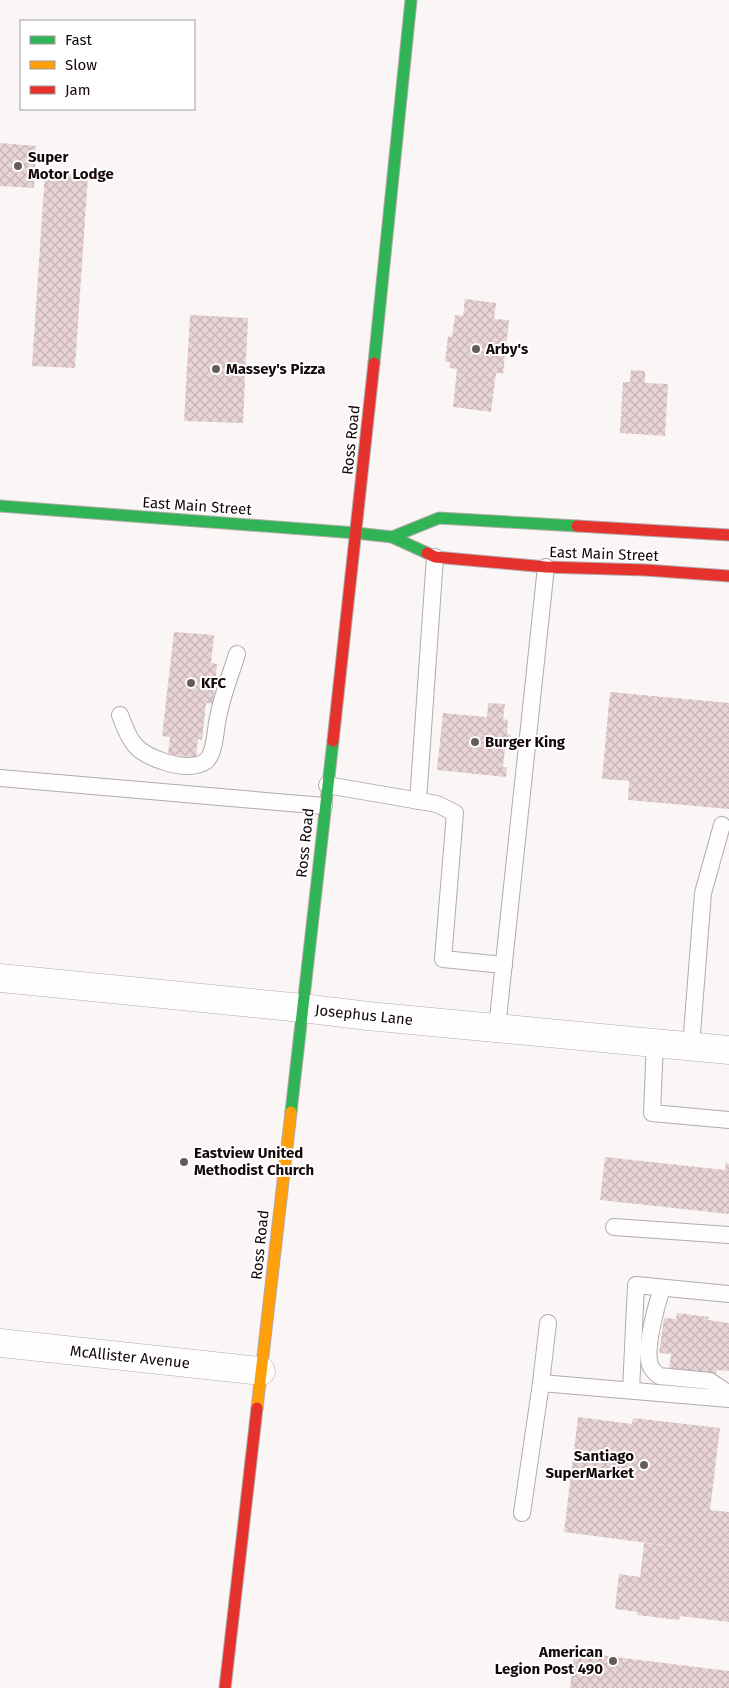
<svg xmlns="http://www.w3.org/2000/svg" width="729" height="1688" font-family="'Fira Sans',sans-serif">
<style>
.building{fill:url(#building-cross-hatch)}
.lines{fill:none;stroke-linecap:round;stroke-linejoin:round}
.lane-casing{stroke:#b3aaaa;stroke-width:18}
.street-casing{stroke:#b3aaaa;stroke-width:29}
.fast-casing{stroke:#b3aaaa;stroke-width:13}
.slow-casing{stroke:#b3aaaa;stroke-width:13}
.jam-casing{stroke:#b3aaaa;stroke-width:13}
.lane{stroke:#fefefe;stroke-width:16}
.street{stroke:#fefefe;stroke-width:28}
.fast{stroke:#30b455;stroke-width:11}
.slow{stroke:#ff9f0a;stroke-width:11}
.jam{stroke:#e5322d;stroke-width:11}
.poi-dot{fill:#655b5b;stroke:#fff;stroke-width:2}
.labels{text-anchor:middle;dominant-baseline:central;stroke-width:4;stroke-linejoin:round;paint-order:stroke}
.poi-label{font-size:15px;font-weight:bold;fill:#140708;stroke:#fff;text-anchor:start}
.street-label{font-size:15px;fill:#140708;stroke:#fff}
</style>
<defs>
<pattern id="building-cross-hatch" width="8" height="8" patternUnits="userSpaceOnUse" patternTransform="scale(1.25)"><rect width="8" height="8" fill="#e9d4d5"/><path d="M0 0l8 8M0 8l8-8" fill="none" stroke="#c7b4b5"/></pattern>
</defs>
<rect width="100%" height="100%" fill="#fbf6f6"/>
<g class="building">
<path d="M0 143 36 146 34 188 0 186Z"/>
<path d="M45 172 88 175 75 368 32 366Z"/>
<path d="M465 299 496 303 494 319 509 320 503 374 496 373 491 412 453 407 457 369 449 368 450 362H445L448 336 452 337 455 315 463 316Z"/>
<path d="M190 315 248 318 243 423 184 421Z"/>
<path d="M631 370 645 371V383L668 384 665 436 620 433 623 382H630Z"/>
<path d="M174 632 214 635 211 663 217 664 213 704 206 703 202 740 198 739 196 758 168 754 170 737 162 736Z"/>
<path d="M610 692 729 703V809L628 800 629 781 602 779Z"/>
<path d="M488 703 505 704 503 719 508 720 507 734 511 735 509 749H505L503 767H507L506 777 437 770 443 713 487 717Z"/>
<path d="M605 1157 725 1170 726 1163 729 1164V1214L600 1200Z"/>
<path d="M677 1313 709 1317 708 1320 729 1323V1371L717 1370 716 1374 669 1369 671 1354 659 1353 664 1318 676 1319Z"/>
<path d="M578 1417 632 1424 633 1418 720 1428 710 1510 729 1512V1622L680 1616 679 1620 637 1615 638 1612 615 1609 619 1574 640 1577 644 1543 678 1547 564 1532Z"/>
<path d="M574 1652 729 1671V1688H570Z"/>
</g>
<g class="lines">
<defs>
<g id="lane">
<path d="M120 715C130 743 136 753 165 762 177 766 195 769 206 761 210 757 212 752 213 747 216 736 216 724 219 713 223 693 231 674 237 654"/>
<path d="M0 778 324 806"/>
<path d="M327 785 437 804 455 813 443 959 504 965"/>
<path d="M418 801 435 557"/>
<path d="M497 1028 546 567"/>
<path d="M655 1042 652 1113 729 1120"/>
<path d="M691 1046 703 893 722 825"/>
<path d="M614 1227 729 1235"/>
<path d="M662 1288C657 1304 643 1352 651 1367 652 1370 656 1373 659 1376L710 1381 729 1394"/>
<path d="M541 1383 548 1323"/>
<path d="M631 1390 636 1285 729 1294"/>
<path d="M522 1513 541 1383 729 1399"/>
</g>
<g id="street">
<path d="M0 978 302 1008 368 1016 729 1050"/>
<path d="M0 1343 261 1371"/>
</g>
<g id="fast">
<path d="M374 363 411 0"/>
<path d="M0 506 356 533 392 537 427 553"/>
<path d="M392 537 439 518 577 526"/>
<path d="M291 1112 333 741"/>
</g>
<path id="slow" d="M257 1408 291 1112"/>
<g id="jam">
<path d="M577 526 729 535"/>
<path d="M427 553 435 557 546 567 645 570 729 576"/>
<path d="M333 741 374 363"/>
<path d="M225 1688 257 1408"/>
</g>
</defs>
<use href="#lane" class="lane-casing"/>
<use href="#street" class="street-casing"/>
<use href="#fast" class="fast-casing"/>
<use href="#slow" class="slow-casing"/>
<use href="#jam" class="jam-casing"/>
<use href="#lane" class="lane"/>
<use href="#street" class="street"/>
<use href="#fast" class="fast"/>
<use href="#slow" class="slow"/>
<use href="#jam" class="jam"/>
</g>
<g class="poi-dot">
<circle cx="18" cy="166" r="5"/>
<circle cx="476" cy="349" r="5"/>
<circle cx="216" cy="369" r="5"/>
<circle cx="191" cy="683" r="5"/>
<circle cx="475" cy="742" r="5"/>
<circle cx="184" cy="1162" r="5"/>
<circle cx="644" cy="1465" r="5"/>
<circle cx="613" cy="1661" r="5"/>
</g>
<g class="labels">
<g class="poi-label">
<text x="28" y="157">Super<tspan x="28" dy="17">Motor Lodge</tspan></text>
<text x="486" y="349">Arby's</text>
<text x="226" y="369">Massey's Pizza</text>
<text x="201" y="683">KFC</text>
<text x="485" y="742">Burger King</text>
<text x="194" y="1153">Eastview United<tspan x="194" dy="17">Methodist Church</tspan></text>
<text x="634" y="1456" text-anchor="end">Santiago<tspan x="634" dy="17">SuperMarket</tspan></text>
<text x="603" y="1652" text-anchor="end">American<tspan x="603" dy="17">Legion Post 490</tspan></text>
</g>
<g class="street-label">
<text transform="translate(351 440) rotate(-84)">Ross Road</text>
<text transform="translate(197 506) rotate(4)">East Main Street</text>
<text transform="translate(604 554) rotate(2)">East Main Street</text>
<text transform="translate(305 843) rotate(-84)">Ross Road</text>
<text transform="translate(364 1015) rotate(6)">Josephus Lane</text>
<text transform="translate(260 1245) rotate(-84)">Ross Road</text>
<text transform="translate(130 1357) rotate(6)">McAllister Avenue</text>
</g>
</g>
<rect x="20" y="20" width="175" height="90" fill="#ffffff" stroke="#a19c9c"/>
<rect x="30" y="36" width="25" height="8" fill="#30b455" stroke="#a19c9c"/>
<text x="65" y="45" font-size="15" fill="#140708">Fast</text>
<rect x="30" y="61" width="25" height="8" fill="#ff9f0a" stroke="#a19c9c"/>
<text x="65" y="70" font-size="15" fill="#140708">Slow</text>
<rect x="30" y="86" width="25" height="8" fill="#e5322d" stroke="#a19c9c"/>
<text x="65" y="95" font-size="15" fill="#140708">Jam</text>
</svg>
